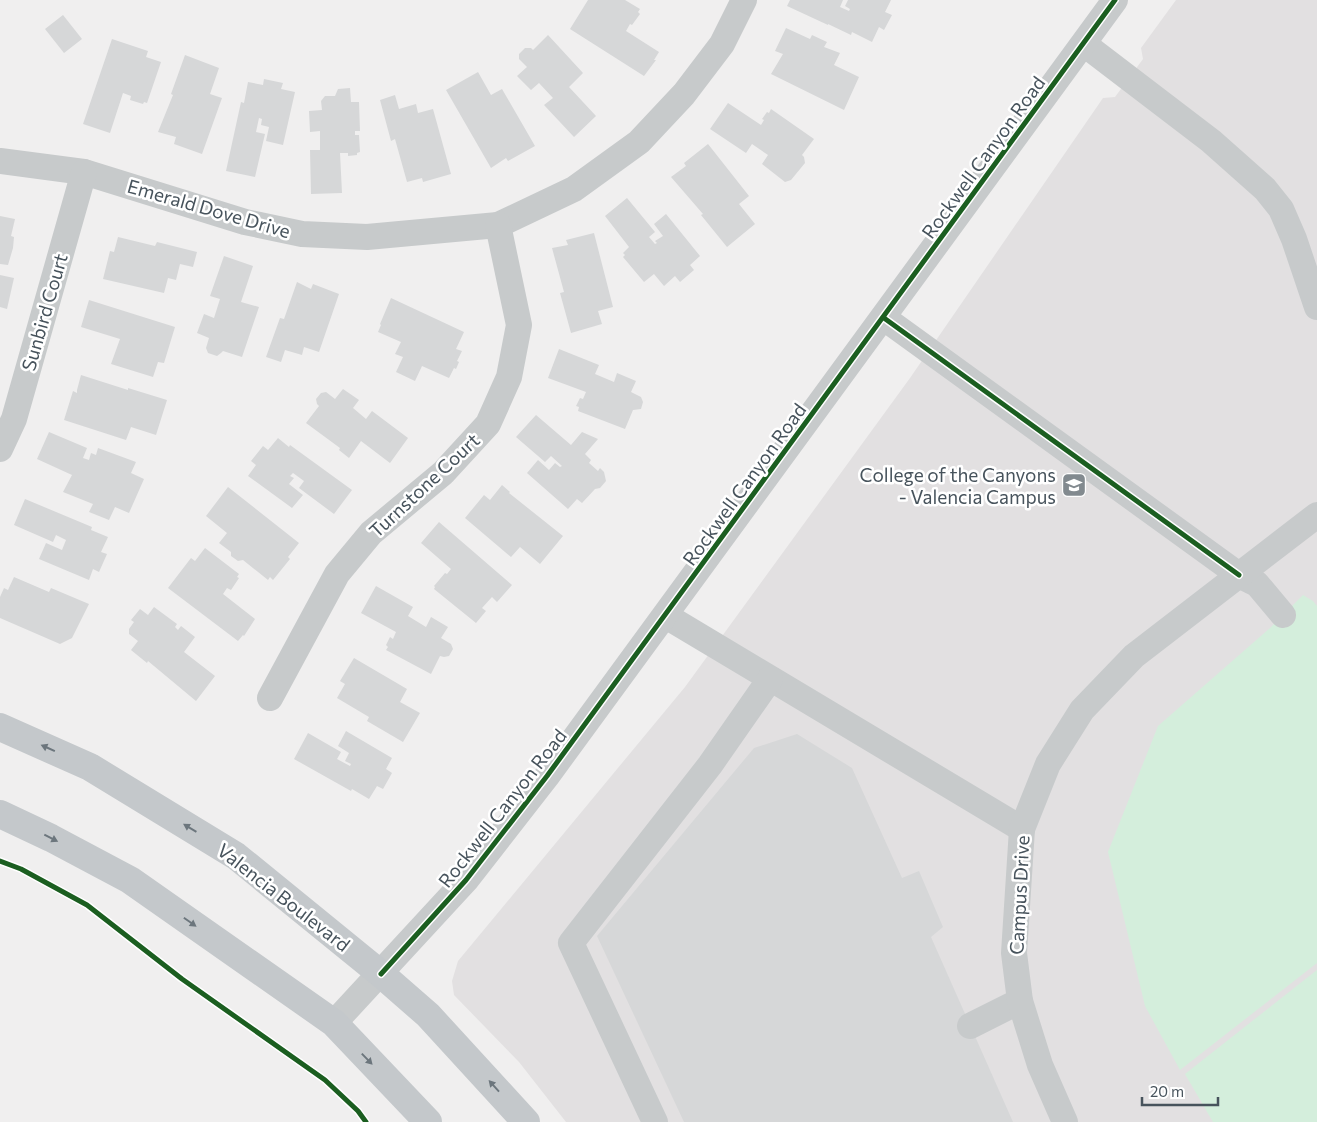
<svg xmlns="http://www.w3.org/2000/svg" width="1317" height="1122" font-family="Commissioner,sans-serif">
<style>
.education{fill:#e2e0e1}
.green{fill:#d4eedc}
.building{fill:#d6d7d8}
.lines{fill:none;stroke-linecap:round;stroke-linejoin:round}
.path{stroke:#b6c2be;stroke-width:3;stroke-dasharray:4 2.5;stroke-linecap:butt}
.minor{stroke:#c7cacb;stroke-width:26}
.major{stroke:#c4c8cb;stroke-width:28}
.cycleway-casing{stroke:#fff;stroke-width:8}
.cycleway{stroke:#1b5e20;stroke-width:5}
.oneway{fill:#6c767d}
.labels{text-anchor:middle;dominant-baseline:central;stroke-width:5;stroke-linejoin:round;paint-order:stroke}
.street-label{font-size:19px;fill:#47535c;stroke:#fff}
.poi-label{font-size:19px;fill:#47535c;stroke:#fff;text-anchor:end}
</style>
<rect width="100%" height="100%" fill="#f0efef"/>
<path class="education" d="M1176 0H1317V1122H566L519 1062 454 995 452 981 458 961 685 687 910 378 1103 98 1115 97 1143 59 1141 48Z"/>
<g class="green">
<path d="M1303 595 1313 601 1317 606V963L1180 1070 1145 1006 1108 852 1158 726 1270 628Z"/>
<path d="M1317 970V1122H1213L1185 1074Z"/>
</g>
<g class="building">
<path d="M588 0H625L640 9 638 12 640 14 632 25 630 24 626 31 659 52 654 60H656L644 76 570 29Z"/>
<path d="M790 0H843L840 7 849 11 850 9 845 6 848 0H891L885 12 892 15 884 30 879 27 872 42 852 32 851 35 828 24V25L787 6Z"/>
<path d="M63 15 82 39 64 53 45 29Z"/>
<path d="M786 28 810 39 812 35 827 42 824 47 840 53 834 65 859 77 844 110 771 74 783 54 775 51Z"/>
<path d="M548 35 583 73 569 87 596 116 574 137 544 105 553 98 539 83 531 90 517 76 527 67 519 59V54L525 48H531L533 50Z"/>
<path d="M112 39 148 51 146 57 161 62 147 103 144 102 143 104 130 100 131 96 123 93 110 133 83 124Z"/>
<path d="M185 55 219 68 210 94 222 98 202 154 174 144 176 137 158 132 173 95 171 94Z"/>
<path d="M478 72 491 95 502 89 535 146 508 161 506 158 491 168 446 90Z"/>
<path d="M264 79 283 83 281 89 295 92 283 145 266 141 269 127 261 125 262 119 259 118 256 132 265 134 255 177 226 171 241 102 244 103 248 82 263 85Z"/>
<path d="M350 88 351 102H359L360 131H355V135H359L360 152 357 153V155L348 156V153H340L342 193 311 194 310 150H320V131L310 132 309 111 322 110 321 101 325 96H335L338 89Z"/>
<path d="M395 95 399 109 416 104 418 113 433 109 451 174 423 182 422 178 407 182 395 139 391 141 380 100Z"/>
<path d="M728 103 761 125 764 120 762 119 767 112 769 113 771 109 814 139 802 155 804 157 805 163 791 180 785 182 762 164 768 155 752 144 746 153 710 129Z"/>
<path d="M708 144 749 196 739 204 755 224 727 247 701 215 703 214 671 177 686 166 684 163Z"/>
<path d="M627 198 655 232 649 237 655 244 657 243 655 241 663 236 654 224 666 214 700 256 690 265 694 270 680 282 675 276 664 286 654 274 644 282 623 257 625 255 623 253 629 247 605 216Z"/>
<path d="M0 216 15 219 11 236 14 237 13 248 8 265 0 264Z"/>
<path d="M594 233 613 307 598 311 602 324 571 333 560 293 564 292 552 248 568 245 566 240Z"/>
<path d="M118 237 155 246 157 242 197 252 193 267 180 264 176 280 168 278 164 293 103 279 110 251 114 252Z"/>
<path d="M224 256 253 266 241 302 259 307 242 357 223 351 221 353 217 356 208 353 206 348 209 338 197 333 204 314 214 318 220 299 210 296Z"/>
<path d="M0 275 14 278 7 309 0 307Z"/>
<path d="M297 282 311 289 313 284 339 294 319 352 304 347 302 355 285 350 281 362 266 357 280 318 284 319Z"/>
<path d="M391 298 464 332 456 349 462 351 457 361 459 362 456 369 454 368 449 378 422 366 415 381 396 372 403 357 395 354 401 342 378 332 381 325 380 324Z"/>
<path d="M89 300 175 327 164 363 158 362 153 377 111 364 120 339 81 327Z"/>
<path d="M559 349 599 365 595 374 614 382 617 373 636 381 631 392 641 397 643 402 641 409 633 410 625 429 578 411 579 407 576 406 580 398 583 399 586 392 548 378Z"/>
<path d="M81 375 128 390V388L167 400 156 435 131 427 126 440 64 420 73 391 77 393V390Z"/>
<path d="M343 389 359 400 353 408 366 419 372 411 408 438 390 463 361 441 349 458 339 450 340 448 306 423 319 406 317 404 316 399 321 393 326 392 335 399Z"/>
<path d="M536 415 571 445 582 432 598 439 585 454 591 460 589 463 598 471 600 468 604 472 606 481 600 488 595 489 582 503 577 499 568 509 527 473 538 460 549 470 555 463 560 467 562 466 551 456 545 462 516 437Z"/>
<path d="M49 432 87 448 83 458 89 460 91 453 96 455 98 448 136 462 131 473 144 479 129 513 115 507 109 520 89 512 93 504 63 492 72 475 37 459Z"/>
<path d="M278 438 289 447 290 445 352 490 334 514 299 488 304 481 293 473 290 476 294 478 289 484 303 495 292 508 248 476 256 465 251 461 263 446 268 450Z"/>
<path d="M502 485 510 492 509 493 563 536 540 564 520 547 511 557 465 518 484 495 490 500Z"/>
<path d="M228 487 299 543 288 557 290 559 273 580 270 577 268 580 243 560 238 561 231 556V552L219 543 227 533 206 516Z"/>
<path d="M25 499 92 527 91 530 108 537 101 552 107 554 99 572 93 569 89 580 39 559 46 543 62 550 66 540 56 535 53 542 14 525Z"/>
<path d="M439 522 512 585 497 602 492 597 482 608 486 611 476 623 434 589 435 587 434 586 445 573 447 574 451 569 421 543Z"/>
<path d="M205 548 239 574 237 577 239 578 231 590 227 588 223 594 255 619 244 636 243 635 238 641 168 588 191 558 195 561Z"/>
<path d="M14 577 49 592 51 588 89 604 72 638 60 644 0 618V597L4 588 8 590Z"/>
<path d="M376 586 413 607 408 616 426 627 431 617 448 627 441 638 451 644 453 649 449 656 444 657 440 656 431 674 386 650 388 647 386 645 390 637 393 639 396 632 361 613Z"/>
<path d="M154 607 177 624 175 627 178 630 181 626 195 637 184 652 215 676 196 701 148 661 147 663 131 650 138 641 129 634V629L134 622 131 620 140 609 148 615Z"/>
<path d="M354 658 407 689 400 702 420 713 403 742 367 721 369 717 337 698 345 684 340 681Z"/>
<path d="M346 731 392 758 386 769 392 773 383 789 377 786 369 799 352 789 351 791 294 759 308 733 341 752 337 759 350 766 351 764 345 761 349 753 338 746Z"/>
<path d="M797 734 852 768 902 878 919 871 943 927 931 937 1013 1122H684L597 936 754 748Z"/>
</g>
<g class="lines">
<path class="path" d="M0 861 21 869 87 905 182 979 325 1080 358 1111 366 1122"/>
<g class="minor">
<path d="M1084 44 1211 141 1265 189 1281 209 1294 239 1317 307"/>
<path d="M0 161 84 172 245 222 302 234 367 237 498 225 574 189 639 142 684 94 722 44 744 0"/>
<path d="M884 318 1239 575 1257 584 1283 615"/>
<path d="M0 449 14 419 84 172"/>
<path d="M666 616 1022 829"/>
<path d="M270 698 337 574 371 533 443 473 488 424 509 377 519 325 498 225"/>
<path d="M334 1023 466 880 547 776 1115 0"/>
<path d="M970 1026 1020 1001"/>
<path d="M655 1122 571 943 710 765 770 679"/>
<path d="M1065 1122 1040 1065 1020 1001 1014 953 1022 829 1048 764 1082 710 1134 656 1317 515"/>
</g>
<g class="major">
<path d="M0 727 90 767 236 856 381 974 428 1015 526 1122"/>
<path d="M0 814 51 838 130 880 334 1023 428 1122"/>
</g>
<defs>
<g id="cycleway">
<path d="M884 318 1239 575"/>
<path d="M0 861 21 869 87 905 182 979 325 1080 358 1111 366 1122"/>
<path d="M381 974 466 880 547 776 1115 0"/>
</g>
</defs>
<use href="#cycleway" class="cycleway-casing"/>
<use href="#cycleway" class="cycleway"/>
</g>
<defs><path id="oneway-solid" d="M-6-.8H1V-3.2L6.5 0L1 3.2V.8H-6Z" transform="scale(1.25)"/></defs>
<g class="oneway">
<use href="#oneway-solid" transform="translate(48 748) rotate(-156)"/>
<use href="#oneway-solid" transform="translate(190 828) rotate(-149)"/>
<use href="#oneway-solid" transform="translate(51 838) rotate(27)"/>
<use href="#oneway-solid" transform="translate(190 922) rotate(35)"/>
<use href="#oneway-solid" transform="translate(367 1059) rotate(46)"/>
<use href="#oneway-solid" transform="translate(494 1086) rotate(-132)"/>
</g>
<defs>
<symbol id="university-square" viewBox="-11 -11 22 22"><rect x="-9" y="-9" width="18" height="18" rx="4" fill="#828a8f" stroke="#fff"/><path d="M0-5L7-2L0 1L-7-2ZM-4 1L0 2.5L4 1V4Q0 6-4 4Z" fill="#fff"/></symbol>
</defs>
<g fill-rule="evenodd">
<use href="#university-square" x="1060" y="471" width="28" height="28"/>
</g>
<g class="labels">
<g class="street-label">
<text transform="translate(983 157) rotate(-54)">Rockwell Canyon Road</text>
<text transform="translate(209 208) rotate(16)">Emerald Dove Drive</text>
<text transform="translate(44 312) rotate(-74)">Sunbird Court</text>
<text transform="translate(744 484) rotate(-54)">Rockwell Canyon Road</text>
<text transform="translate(424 485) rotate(-43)">Turnstone Court</text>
<text transform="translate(502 808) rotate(-52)">Rockwell Canyon Road</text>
<text transform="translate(1019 895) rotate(-87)">Campus Drive</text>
<text transform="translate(284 897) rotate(38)">Valencia Boulevard</text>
</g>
<g class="poi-label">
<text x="1056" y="474">College of the Canyons<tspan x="1056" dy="22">- Valencia Campus</tspan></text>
</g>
</g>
<path d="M1142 1097v8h76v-8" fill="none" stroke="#47535c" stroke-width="2.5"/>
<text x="1150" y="1097" font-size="15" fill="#47535c" stroke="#ffffff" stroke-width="4" paint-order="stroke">20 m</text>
</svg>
